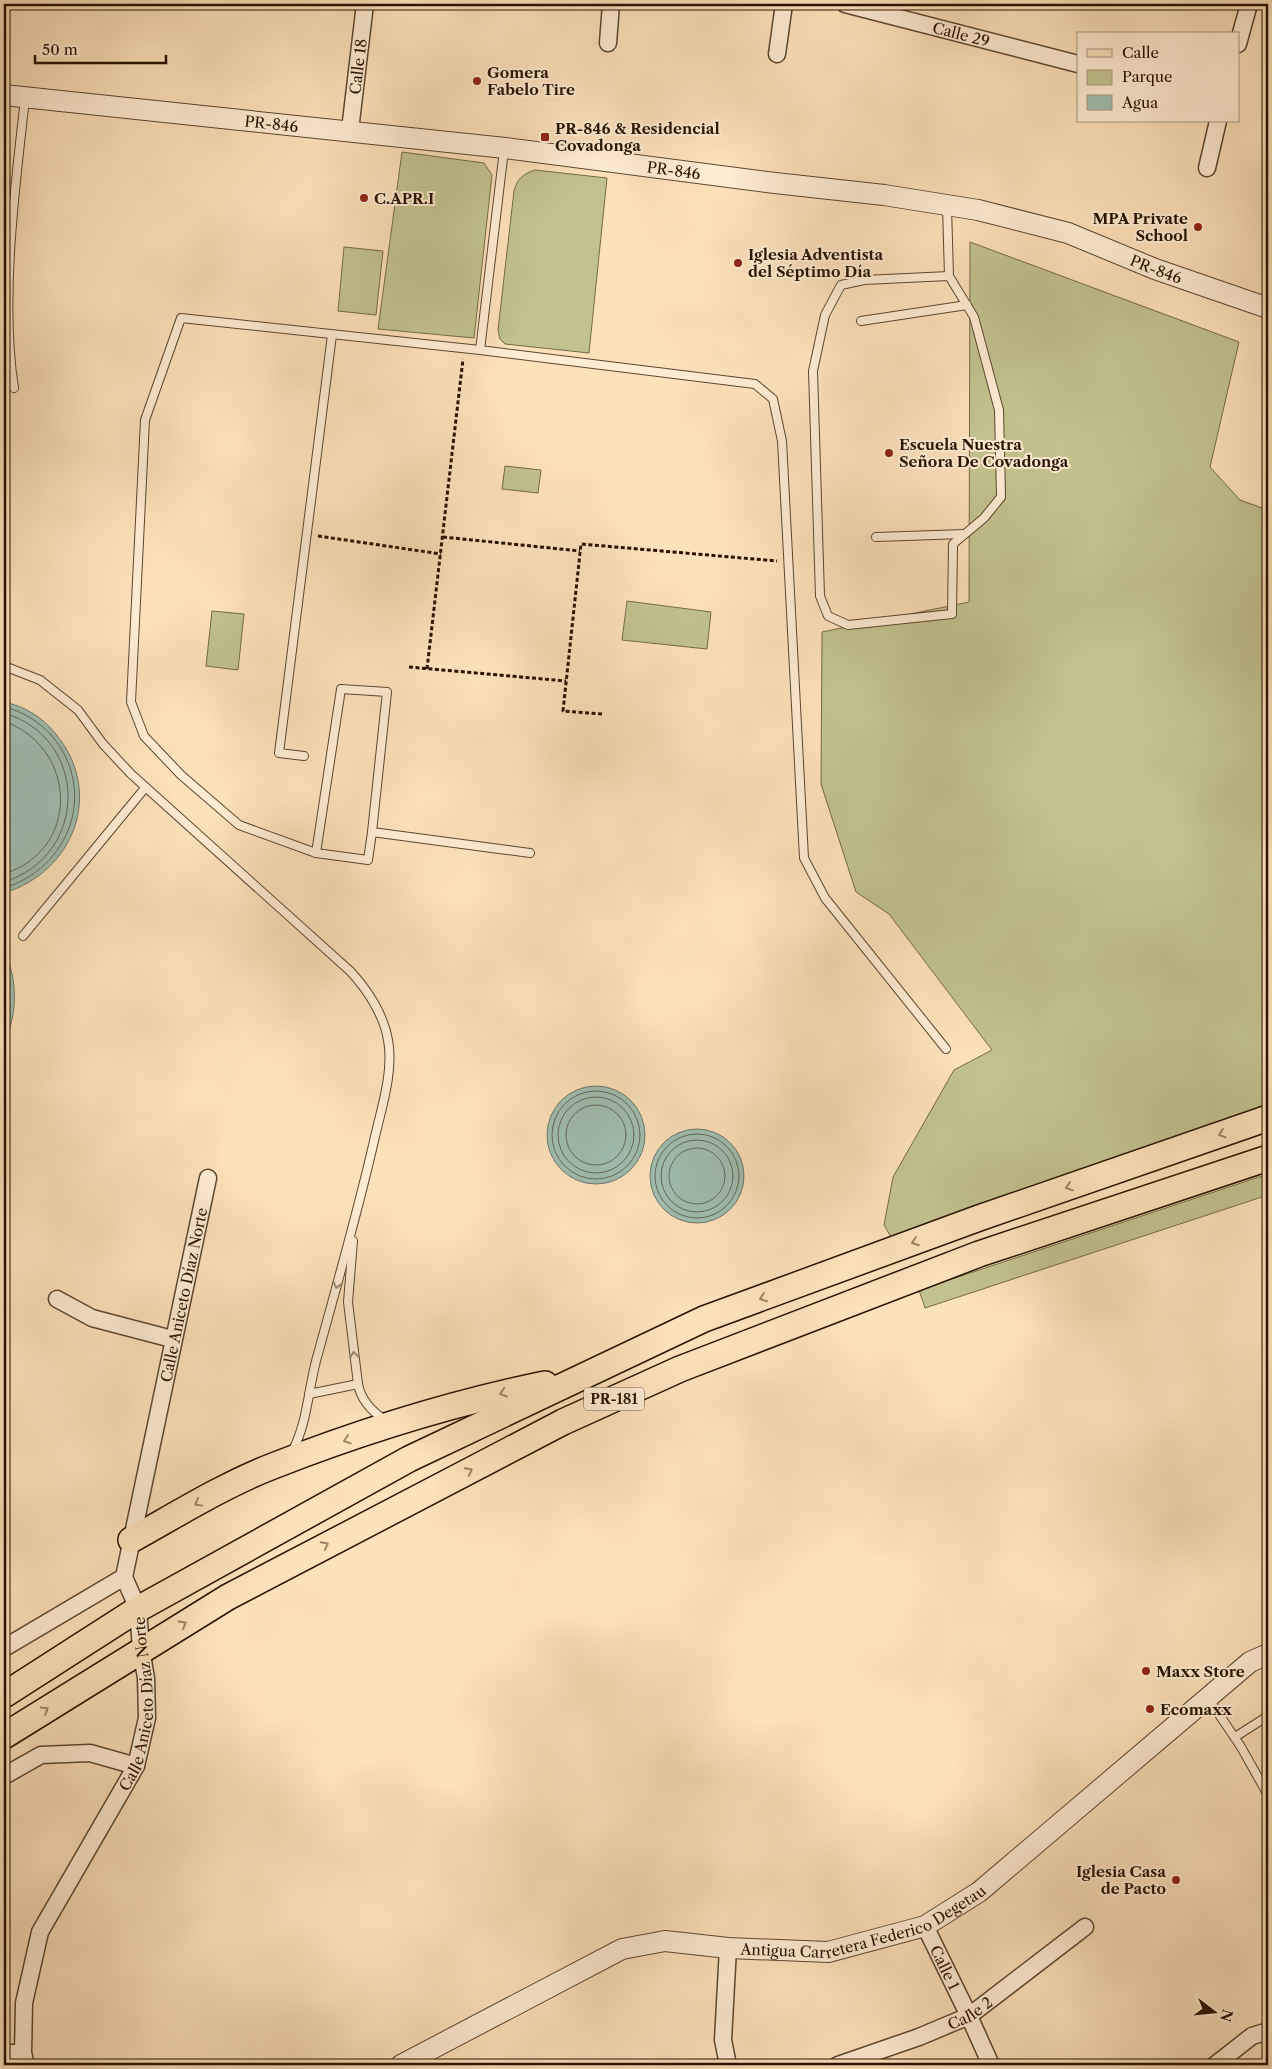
<svg xmlns="http://www.w3.org/2000/svg" width="1272" height="2069" font-family="'Libre Caslon Text',serif">
<style>
.green{fill:#c2c28e;stroke:#746a48}
.water{fill:#9fbeb0;stroke:#6f796a}
.lines{fill:none;stroke-linecap:round;stroke-linejoin:round}
.shore{stroke:#636858;stroke-width:1}
.service-casing{stroke:#5c4630;stroke-width:10}
.minor-casing{stroke:#5c4630;stroke-width:19}
.tertiary-casing{stroke:#5c4630;stroke-width:22}
.primary-casing{stroke:#271201;stroke-width:28}
.path{stroke:#271201;stroke-width:3;stroke-dasharray:4 2.5;stroke-linecap:butt}
.service{stroke:#feecd3;stroke-width:8}
.minor{stroke:#feecd3;stroke-width:16}
.tertiary{stroke:#feecd3;stroke-width:20}
.primary{stroke:#fde1bb;stroke-width:25}
.oneway{stroke:#9d8467}
.oneway2{stroke:#9d8a74}
.poi-dot{fill:#8f2418;stroke:#feecd3;stroke-width:2}
.labels{text-anchor:middle;dominant-baseline:central;stroke-width:4;stroke-linejoin:round;paint-order:stroke}
.shield{fill:#feecd3;stroke:#685340;stroke-width:1}
.shield-label{font-size:14px;font-weight:bold;fill:#271201}
.street-label{font-size:15px;fill:#271201;stroke:#feecd3}
.poi-label{font-size:15px;font-weight:bold;fill:#271201;stroke:#feecd3;text-anchor:start}
</style>
<rect width="100%" height="100%" fill="#fde1bb"/>
<filter id="stains"><feTurbulence type="fractalNoise" baseFrequency=".004" numOctaves="4"/><feColorMatrix values="0 0 0 0 .2 0 0 0 0 .09 0 0 0 0 .02 0 0 0 .5 -.17"/></filter>
<radialGradient id="worn" r=".72"><stop offset=".6" stop-color="#630" stop-opacity="0"/><stop offset="1" stop-color="#630" stop-opacity=".3"/></radialGradient>
<g class="green">
<path d="M402 152 484 163 492 175 474 338 378 329Z"/>
<path d="M535 170 607 178 589 353 505 344 500 339 498 330 514 191C517 179 523 174 535 170Z"/>
<path d="M970 242 1239 342 1210 467 1240 500 1268 510V1107L891 1237 884 1225 893 1177 954 1070 992 1050 889 914 856 892 821 784 822 632 969 602Z"/>
<path d="M344 247 383 251 376 315 338 311Z"/>
<path d="M505 466 541 470 538 493 502 489Z"/>
<path d="M627 601 711 612 707 649 622 640Z"/>
<path d="M212 611 244 614 238 670 206 666Z"/>
<path d="M1268 1174V1195L925 1308 919 1290Z"/>
</g>
<g class="water">
<path d="M4 702C24 706 42 717 55 733 105 792 74 872 4 893Z"/>
<path d="M4 951C18 980 18 1013 4 1042Z"/>
<circle cx="596" cy="1135" r="49"/>
<circle cx="697" cy="1176" r="47"/>
</g>
<g class="lines">
<g class="shore">
<path d="M4 707C23 711 39 722 52 736 98 791 70 868 4 888"/>
<path d="M4 713C90 738 89 856 4 882"/>
<path d="M4 721C78 748 81 850 4 874"/>
<path d="M4 963C12 985 11 1009 4 1030"/>
<circle cx="596" cy="1135" r="44"/>
<circle cx="596" cy="1135" r="38"/>
<circle cx="596" cy="1135" r="30"/>
<circle cx="697" cy="1176" r="42"/>
<circle cx="697" cy="1176" r="36"/>
<circle cx="697" cy="1176" r="28"/>
</g>
<defs>
<g id="service">
<path d="M947 207 949 276 974 317 999 410 1001 497 984 518 953 544 952 614 848 625 828 616 820 596 813 371 825 315 841 285 864 280 949 276"/>
<path d="M861 321 967 305"/>
<path d="M480 350 504 150"/>
<path d="M14 388C0 300 15 188 25 99"/>
<path d="M876 537 964 534"/>
<path d="M4 666 40 680 78 710 103 744 131 774 350 971C367 989 384 1015 388 1040 394 1072 381 1109 374 1141 357 1215 336 1288 316 1361 308 1392 307 1424 292 1452"/>
<path d="M304 756 279 753 332 335"/>
<path d="M372 832 387 692 341 689 316 853 368 860 372 832 530 853"/>
<path d="M316 853 239 825 181 775 144 736 131 702 145 420 181 318 480 350 755 384 773 399 782 441 804 858 825 898 946 1049"/>
<path d="M23 936 145 788"/>
<path d="M353 1241 348 1302 358 1384C361 1400 371 1411 385 1420"/>
<path d="M309 1394 358 1384"/>
<path d="M1208 1698 1241 1747 1268 1795"/>
<path d="M1235 1737 1268 1716"/>
</g>
<g id="minor">
<path id="s1" d="M845 4 1078 64"/>
<path d="M608 43 611 4"/>
<path d="M1238 44 1249 4"/>
<path d="M777 54 784 4"/>
<path id="s2" d="M350 130 365 4"/>
<path d="M1207 168 1218 121"/>
<path d="M57 1299 92 1318 172 1339"/>
<path d="M4 1648 124 1577"/>
<path d="M4 1776 41 1755 90 1753 136 1766"/>
<path id="s3" d="M925 1926 969 2016 991 2065"/>
<path d="M4 2053H23"/>
<path id="s4" d="M26 2065 23 2053 24 2003 40 1932 136 1766 147 1718 146 1678 141 1649 138 1609 124 1577 208 1178"/>
<path d="M728 2065 723 2040 728 1948"/>
<path id="s5" d="M838 2065 919 2037 969 2016 1085 1927"/>
<path d="M1215 2065 1252 2036 1268 2031"/>
</g>
<g id="tertiary">
<path id="s6" d="M4 95 505 148 775 183 884 195 978 210 1068 233 1155 269 1268 308"/>
<path id="s7" d="M401 2065 622 1949 665 1941 728 1948 828 1952 925 1926 979 1892 1250 1662 1268 1654"/>
</g>
<g id="primary">
<path d="M131 1540C176 1515 226 1484 273 1466 360 1432 453 1403 545 1384"/>
<path d="M4 1695 138 1609 409 1459 704 1319 979 1218 1268 1118"/>
<path d="M4 1736 228 1597 563 1422 680 1369 979 1254 1268 1158"/>
</g>
</defs>
<use href="#service" class="service-casing"/>
<use href="#minor" class="minor-casing"/>
<use href="#tertiary" class="tertiary-casing"/>
<use href="#primary" class="primary-casing"/>
<g class="path">
<path d="M318 536 441 554"/>
<path d="M443 537 580 551"/>
<path d="M409 667 566 681"/>
<path d="M427 669 463 359"/>
<path d="M602 714 563 711 581 544 777 561"/>
</g>
<use href="#service" class="service"/>
<use href="#minor" class="minor"/>
<use href="#tertiary" class="tertiary"/>
<use href="#primary" class="primary"/>
</g>
<defs><path id="oneway-chevron" d="M-2-3.5L2.5 0L-2 3.5" fill="none" stroke-width="1.6" stroke-linecap="round" stroke-linejoin="round" transform="scale(1.25)"/></defs>
<g class="oneway">
<use href="#oneway-chevron" transform="translate(1222 1134) rotate(161)"/>
<use href="#oneway-chevron" transform="translate(1069 1187) rotate(161)"/>
<use href="#oneway-chevron" transform="translate(915 1242) rotate(160)"/>
<use href="#oneway-chevron" transform="translate(763 1298) rotate(160)"/>
<use href="#oneway-chevron" transform="translate(503 1393) rotate(164)"/>
<use href="#oneway-chevron" transform="translate(347 1440) rotate(161)"/>
<use href="#oneway-chevron" transform="translate(469 1471) rotate(-27)"/>
<use href="#oneway-chevron" transform="translate(198 1503) rotate(151)"/>
<use href="#oneway-chevron" transform="translate(325 1545) rotate(-28)"/>
<use href="#oneway-chevron" transform="translate(183 1624) rotate(-31)"/>
<use href="#oneway-chevron" transform="translate(45 1710) rotate(-32)"/>
</g>
<g class="oneway2">
<use href="#oneway-chevron" transform="translate(337 1285) rotate(105)"/>
<use href="#oneway-chevron" transform="translate(354 1355) rotate(-97)"/>
</g>
<g class="poi-dot">
<circle cx="477" cy="81" r="5"/>
<rect x="540" y="132" width="10" height="10" rx="2.5"/>
<circle cx="364" cy="198" r="5"/>
<circle cx="1198" cy="227" r="5"/>
<circle cx="738" cy="263" r="5"/>
<circle cx="889" cy="453" r="5"/>
<circle cx="1146" cy="1671" r="5"/>
<circle cx="1150" cy="1709" r="5"/>
<circle cx="1176" cy="1880" r="5"/>
</g>
<g class="labels">
<rect class="shield" x="584" y="1387.5" width="60" height="23" rx="4"/>
<g class="shield-label">
<text x="614" y="1399">PR-181</text>
</g>
<g class="street-label">
<text stroke="none"><textPath href="#s1" startOffset="120">Calle 29</textPath></text>
<text stroke="none"><textPath href="#s2" startOffset="64">Calle 18</textPath></text>
<text stroke="none"><textPath href="#s6" startOffset="269">PR-846</textPath></text>
<text stroke="none"><textPath href="#s6" startOffset="674">PR-846</textPath></text>
<text stroke="none"><textPath href="#s6" startOffset="1169">PR-846</textPath></text>
<text stroke="none"><textPath href="#s4" startOffset="809">Calle Aniceto Díaz Norte</textPath></text>
<text stroke="none"><textPath href="#s4" startOffset="389">Calle Aniceto Díaz Norte</textPath></text>
<text stroke="none"><textPath href="#s7" startOffset="498">Antigua Carretera Federico Degetau</textPath></text>
<text stroke="none"><textPath href="#s3" startOffset="46">Calle 1</textPath></text>
<text stroke="none"><textPath href="#s5" startOffset="142">Calle 2</textPath></text>
</g>
<g class="poi-label">
<text x="487" y="72">Gomera<tspan x="487" dy="17">Fabelo Tire</tspan></text>
<text x="555" y="128">PR-846 &amp; Residencial<tspan x="555" dy="17">Covadonga</tspan></text>
<text x="374" y="198">C.APR.I</text>
<text x="1188" y="218" text-anchor="end">MPA Private<tspan x="1188" dy="17">School</tspan></text>
<text x="748" y="254">Iglesia Adventista<tspan x="748" dy="17">del Séptimo Día</tspan></text>
<text x="899" y="444">Escuela Nuestra<tspan x="899" dy="17">Señora De Covadonga</tspan></text>
<text x="1156" y="1671">Maxx Store</text>
<text x="1160" y="1709">Ecomaxx</text>
<text x="1166" y="1871" text-anchor="end">Iglesia Casa<tspan x="1166" dy="17">de Pacto</tspan></text>
</g>
</g>
<rect width="1272" height="2069" fill="none" stroke="#fde1bb" stroke-width="20"/>
<rect x="5" y="5" width="1262" height="2059" fill="none" stroke="#271201" stroke-width="2.5"/>
<rect x="10" y="10" width="1252" height="2049" fill="none" stroke="#271201"/>
<rect x="1077" y="32" width="162" height="90" fill="#feecd3" stroke="#a8957f"/>
<rect x="1087" y="49" width="25" height="8" fill="#fde1bb" stroke="#a8957f"/>
<text x="1122" y="58" font-size="15" fill="#271201">Calle</text>
<rect x="1087" y="70" width="25" height="15" fill="#c2c28e" stroke="#a8957f"/>
<text x="1122" y="82" font-size="15" fill="#271201">Parque</text>
<rect x="1087" y="95" width="25" height="15" fill="#9fbeb0" stroke="#a8957f"/>
<text x="1122" y="108" font-size="15" fill="#271201">Agua</text>
<g transform="translate(1214 2012) rotate(106)" stroke="#feecd3" stroke-width="4" paint-order="stroke">
<path d="M0-4L9 19L0 12L-9 19Z" fill="#271201"/>
<text y="-8" font-size="14" font-weight="bold" text-anchor="middle" fill="#271201">N</text>
</g>
<path d="M35 55v8h131v-8" fill="none" stroke="#271201" stroke-width="2.5"/>
<text x="42" y="55" font-size="15" fill="#271201" stroke="#feecd3" stroke-width="4" paint-order="stroke">50 m</text>
<rect width="100%" height="100%" filter="url(#stains)"/>
<rect width="100%" height="100%" fill="url(#worn)"/>
</svg>
